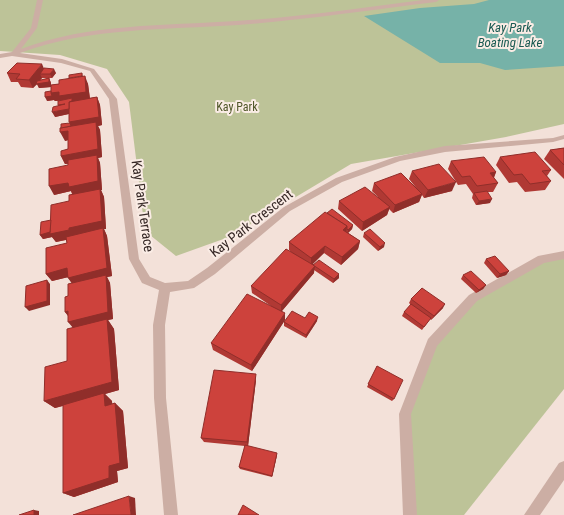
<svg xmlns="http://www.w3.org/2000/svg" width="564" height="515" font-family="'Roboto Condensed',sans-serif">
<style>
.green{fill:#bdc398}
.water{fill:#76b2a8}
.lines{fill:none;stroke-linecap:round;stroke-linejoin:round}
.minor{fill:#ccaea4;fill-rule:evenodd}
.wall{fill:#b03934}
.shaded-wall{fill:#902e2a}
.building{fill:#cd423c;stroke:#902e2a}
.labels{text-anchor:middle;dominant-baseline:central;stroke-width:4;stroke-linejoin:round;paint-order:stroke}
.far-park-label{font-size:12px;fill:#4f5628;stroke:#faece5}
.far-water-label{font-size:13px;font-style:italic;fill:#195a52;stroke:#faece5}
.street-label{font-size:14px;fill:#362826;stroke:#faece5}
</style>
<rect width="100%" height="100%" fill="#f3e1d9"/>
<g class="green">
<path d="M0 0H564V124L506 137 351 164 229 237 176 256 145 231 129 102 107 69 60 55 0 51Z"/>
<path d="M564 255V389L464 515H410L405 414 432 343 473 298 542 259Z"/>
</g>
<path class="water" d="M489 0H564V66L505 70 480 63H440L364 16 420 8 474 4Z"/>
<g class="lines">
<g class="minor">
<path d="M37 0H43L37 28 21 49C90 23 164 26 236 21 299 17 361 8 423 0H439L436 2C370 10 304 20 238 25 164 30 90 27 20 53L62 59 94 69 117 99 139 259 150 277 165 283 188 281 207 268 284 207 336 178 395 157 445 146 553 138 564 135V139L553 142 445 152 400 161 342 182 290 211 215 274 194 288 170 292 165 325 166 398 178 515H164L154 398 153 325 159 290 142 283 129 259 109 99 90 71 61 63 12 56 0 58V54L12 52 31 28Z"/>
<path d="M564 251V259L544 263 477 301 437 346 411 414 417 515H403L399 414 428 339 469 295 538 256Z"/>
<path d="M564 461V480L540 515H524L559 463Z"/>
</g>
</g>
<g class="wall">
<path d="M44 68 56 73 52 78H42L40 80 49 78 51 83V85L59 84 83 76 88 84 90 98 97 97 100 105 102 125 98 126 100 130 102 157 98 158 100 163 102 190H101L104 197 106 229H104L107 236 112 276 107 277 110 283 113 319 108 320 114 329 119 390 105 394 112 401V404L115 403 123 411 128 468 117 471 118 482 74 497 63 493V406L55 408 44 401 67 361 73 328 68 316 65 312 68 296 72 283 68 277 52 281 46 274 67 243 66 240 56 242 52 237 43 239 40 235 51 220 69 201 72 194 71 191 54 195 68 165V164H65L61 156 68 149V140L65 141 70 123 69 114 55 117 58 106V101H55L54 100 47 101 51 91V87L39 88 37 84 33 88 21 87 18 82H11L7 73Z"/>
<path d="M564 148V179L544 159 550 150Z"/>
<path d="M500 157 551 170 547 176 551 181 545 190 525 192 517 182 509 183 496 165Z"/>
<path d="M451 161 496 172 494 178 498 183 493 192H487L490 203 476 205 472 198 473 194 466 184 458 185 448 169Z"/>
<path d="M412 171 452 191 424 198 422 195 419 202 393 213 389 209 387 215 362 231 338 209 339 201 378 197 372 191 374 183 417 189 409 179Z"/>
<path d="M353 225 352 229 348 233 360 241 358 249 341 265 324 253 312 264 339 278 333 283 314 270V273L282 311 285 320 252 371 213 350 211 343 271 306 252 293 251 286 292 253 289 250V242Z"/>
<path d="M364 233 384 247 378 251 363 237Z"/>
<path d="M486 259 509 271 506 275 497 278 484 263Z"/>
<path d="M463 275 486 285 483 289 476 293 461 279Z"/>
<path d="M411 299 443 308 431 320 430 319 422 330 402 316 404 312 411 305 409 303Z"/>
<path d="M305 318 317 321 306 338 284 326V322Z"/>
<path d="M377 366 394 399 392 401 367 387Z"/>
<path d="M256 380 248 446 277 455 272 477 240 469 239 467 245 446 204 442 201 438Z"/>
</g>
<g class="shaded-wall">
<path d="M42 64 46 73 40 74 42 78 37 84 49 78 51 83V87L39 88 37 84 33 88 29 80Z"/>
<path d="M54 69 56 73 52 78 50 74Z"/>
<path d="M82 73 83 78 85 76 88 84 90 100 73 113 55 117 52 112 71 109 61 100 55 101 54 100 47 101 45 97 51 93 82 76Z"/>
<path d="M97 97 100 105 102 125 98 126 100 130 102 157 98 158 100 163 102 190H101L104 197 106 229H104L107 236 112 276 107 277 110 283 113 319 108 320 114 329 119 390 105 394 112 401 113 414 105 406 104 394 55 408 44 401 112 382 74 329 68 322 73 285 68 278 74 238 56 242 52 237 43 239 40 235 56 224 73 195 71 191 54 195 49 186 97 158 65 164 61 156 98 149 72 139 65 141 60 132 71 126 69 122Z"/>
<path d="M496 172 492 181 490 173Z"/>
<path d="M456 182 452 191 424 198 428 190Z"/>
<path d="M422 194 419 202 393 213 395 205Z"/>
<path d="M492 199 490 203 476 205 479 201Z"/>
<path d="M390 207 387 215 362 231 363 222Z"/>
<path d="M353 225 352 229 347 234 348 230Z"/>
<path d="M347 226 346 234 343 230Z"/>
<path d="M360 241 358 249 341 265 342 257Z"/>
<path d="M385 243 384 247 378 251 380 247Z"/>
<path d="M325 246 324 253 311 266V258Z"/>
<path d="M315 266 314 273 281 312V305Z"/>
<path d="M67 268 73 276 52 281 46 274Z"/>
<path d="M509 271 506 275 497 278 500 274Z"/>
<path d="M339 274V278L333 283 334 279Z"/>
<path d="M47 280 50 284V305L29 311 25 307Z"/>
<path d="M486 285 483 289 476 293 479 290Z"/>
<path d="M445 304 443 308 431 320 434 316Z"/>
<path d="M68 311 71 319 65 312Z"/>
<path d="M285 313V320L252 371 251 365Z"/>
<path d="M318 317 317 321 306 338V335Z"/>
<path d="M256 374V380L248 446 247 442Z"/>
<path d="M115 403 123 411 128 468 117 471 118 482 74 497 63 493 109 466Z"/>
<path d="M277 453V455L272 477V476Z"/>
<path d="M129 496 135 498 136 515H131Z"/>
<path d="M34 510 39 511V515H34Z"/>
</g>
<g class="building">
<path d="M17 63 42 64 29 80 16 79 20 74 7 73Z"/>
<path d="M44 68 54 69 50 74H40Z"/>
<path d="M82 73V76L69 78V75Z"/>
<path d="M85 76 86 92 59 96V92L51 93V85L59 84V80Z"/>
<path d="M49 78V82L36 84 37 81Z"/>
<path d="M51 91V93L52 96 45 97V92Z"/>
<path d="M97 97 99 117 69 122V102Z"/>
<path d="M72 98V101L69 102V109L52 112 53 107 65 104 58 105V101Z"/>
<path d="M96 122 98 149 61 156V151L68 149V131L60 132V128Z"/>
<path d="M70 123 71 126 61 128V124Z"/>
<path d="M564 148V165L550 150Z"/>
<path d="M535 152 551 170 542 171 551 181 530 184 522 174 514 175 500 157Z"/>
<path d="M97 155 98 181 69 187 68 183 49 186V169L68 165V160Z"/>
<path d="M484 157 496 172 490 173 498 183 477 186 470 176 462 177 451 161Z"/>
<path d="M439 164 456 182 428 190 412 171Z"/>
<path d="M401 173 422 194 395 205 374 183Z"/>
<path d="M365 187 390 207 363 222 339 201Z"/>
<path d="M100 189 102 221 69 228V230L50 234 51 205 69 201V195Z"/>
<path d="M487 191 492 199 479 201 474 193Z"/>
<path d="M332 209 353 225 348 230 347 229V226L327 213Z"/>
<path d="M325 212 347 226 343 230 360 241 342 257 325 246 311 258 289 242Z"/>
<path d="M51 220 50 232 40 235 41 222Z"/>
<path d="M103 228 107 268 68 278 67 268 46 274V248L67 243 66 237Z"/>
<path d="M370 229 385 243 380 247 364 233Z"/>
<path d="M286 249 315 266 281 305 251 286Z"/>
<path d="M495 256 509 271 500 274 486 259Z"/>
<path d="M319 260 339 274 334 279 313 265Z"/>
<path d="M471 271 486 285 479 290 463 275Z"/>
<path d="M106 275 108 312 68 322V311L65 312V297L68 296V284Z"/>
<path d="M47 280V301L25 307 26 286Z"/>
<path d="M422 288 445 304 434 316 411 299Z"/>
<path d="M247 294 285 313 251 365 211 343Z"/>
<path d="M411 304 431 318 424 327 404 312Z"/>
<path d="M292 311 305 318 309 312 318 317 306 335 284 322Z"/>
<path d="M107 319 112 382 44 401 45 367 67 361V329Z"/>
<path d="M377 366 403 380 394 399 368 384Z"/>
<path d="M214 370 256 374 247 442 201 438Z"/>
<path d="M104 393 105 406 115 403 120 463 109 466V478L63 493V405Z"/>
<path d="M245 445 277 453 272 476 239 467Z"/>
<path d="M129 496 131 515H73Z"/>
<path d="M243 505 259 515H238Z"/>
<path d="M34 510V515H19Z"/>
</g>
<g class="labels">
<g class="far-park-label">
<text x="237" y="107">Kay Park</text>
</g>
<g class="far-water-label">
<text x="510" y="27">Kay Park<tspan x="510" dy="15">Boating Lake</tspan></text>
</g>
<g class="street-label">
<text transform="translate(143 206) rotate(82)">Kay Park Terrace</text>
<text transform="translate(251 223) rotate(-38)">Kay Park Crescent</text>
</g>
</g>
</svg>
